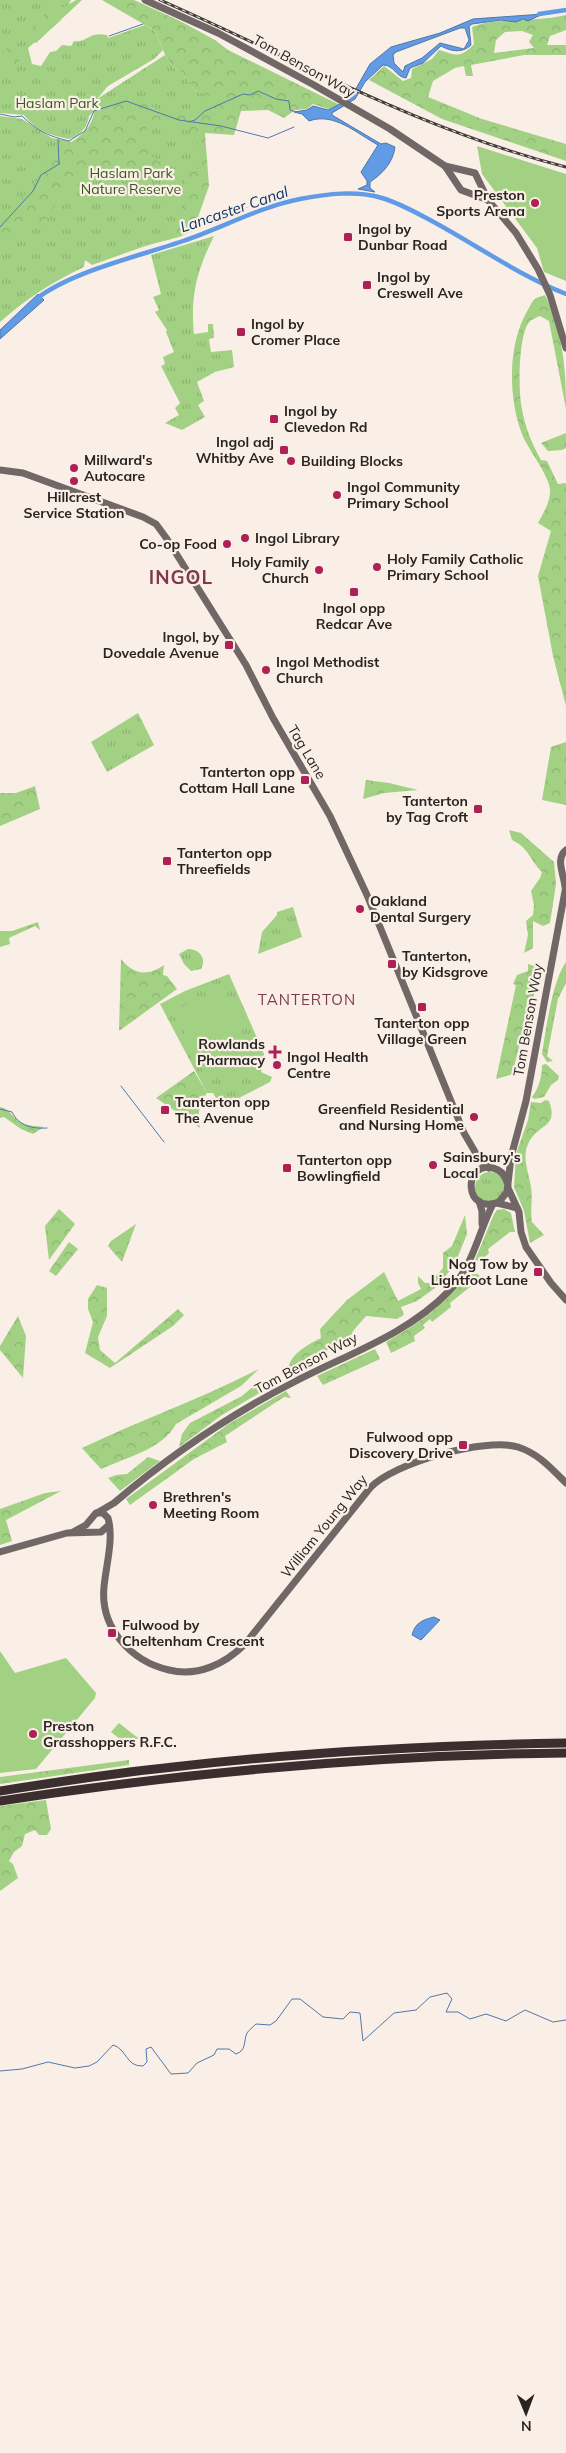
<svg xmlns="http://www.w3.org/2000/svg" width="566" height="2453" font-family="Mulish,sans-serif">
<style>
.grass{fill:url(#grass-tufts)}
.forest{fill:url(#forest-crowns);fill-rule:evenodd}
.garden{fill:#a2d184}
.water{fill:#619ae5;stroke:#5077aa;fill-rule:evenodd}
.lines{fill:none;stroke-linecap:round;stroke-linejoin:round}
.stream{stroke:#5077aa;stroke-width:1}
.canal{stroke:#619ae5;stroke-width:4.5}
.secondary{stroke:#706766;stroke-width:7}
.highway{stroke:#3a2f2e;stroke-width:9}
.rail-casing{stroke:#413d39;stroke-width:3}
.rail{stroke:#faefe6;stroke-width:1;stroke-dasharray:4;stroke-linecap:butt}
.poi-dot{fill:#af2057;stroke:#faefe6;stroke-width:2}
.labels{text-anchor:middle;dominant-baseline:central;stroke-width:4.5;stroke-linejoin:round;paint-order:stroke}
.street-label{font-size:14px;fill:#282421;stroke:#faefe6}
.park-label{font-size:14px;fill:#36571d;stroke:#faefe6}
.poi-label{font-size:14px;font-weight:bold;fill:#282421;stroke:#faefe6;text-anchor:start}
.water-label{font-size:15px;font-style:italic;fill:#0c3362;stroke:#faefe6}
.neighbourhood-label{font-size:15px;letter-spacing:1px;fill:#80394d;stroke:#faefe6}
.district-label{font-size:19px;font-weight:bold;letter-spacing:1px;fill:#80394d;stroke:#faefe6}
</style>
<defs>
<pattern id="grass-tufts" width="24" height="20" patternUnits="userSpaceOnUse" patternTransform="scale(1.25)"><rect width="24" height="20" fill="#a2d184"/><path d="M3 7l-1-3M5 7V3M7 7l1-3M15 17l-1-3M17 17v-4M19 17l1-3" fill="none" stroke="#8cb372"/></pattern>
<pattern id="forest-crowns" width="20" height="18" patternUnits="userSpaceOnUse" patternTransform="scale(1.25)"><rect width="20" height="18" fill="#a2d184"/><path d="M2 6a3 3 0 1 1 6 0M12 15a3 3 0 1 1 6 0" fill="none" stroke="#8cb372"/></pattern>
</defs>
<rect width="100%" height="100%" fill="#faefe6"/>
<g class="grass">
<path d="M0 0H71L60 21 28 48 32 64 41 66 50 52 56 51 62 45 71 46 74 41C87 43 89 31 107 35L108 38 145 25 156 32 163 50 154 59 108 86 97 99 165 55 173 67 183 73 195 91 225 99 199 127 203 183 179 234 92 265 85 260 84 267C52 282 26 299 0 322V116L22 119 52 138 72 142C88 131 91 127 95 110L89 116C88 127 79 137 69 139 51 136 35 130 24 115L0 113Z"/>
<path d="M214 236C197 270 190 296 194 334L208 332V324H213L214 338 209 339 211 352 232 350 234 367 215 372 197 382 204 401 198 405 205 417 182 430 165 423 179 415 175 408 180 403 161 366 165 364 163 357 174 352 166 332 167 330 155 312 159 310 153 297 161 294 151 255Z"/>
<path d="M138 713 154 745 107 772 91 742Z"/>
<path d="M293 907 302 937 258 954 262 932 277 915V912Z"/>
<path d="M188 949C199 949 207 958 201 969L191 971 184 964 179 954Z"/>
<path d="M229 974 264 1054 261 1072 272 1077 270 1082 239 1098 219 1103 213 1093H207L160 1004 185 991Z"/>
<circle cx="490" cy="1187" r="15"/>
</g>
<g class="forest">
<path d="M76 0H82L36 43 24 36 45 14 64 7Z"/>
<path d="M102 0H134L180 21 215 40 228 50 340 105 328 109 313 104 307 109 295 110 284 118 268 110 241 111 234 135 205 133 209 186 197 220 201 222 251 206 179 237 141 247V245C170 230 182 221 191 188L178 175C185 170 192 172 200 168L197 133 147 118 146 139 150 155 167 168 120 173 107 179 69 187 43 222 34 227 27 224 13 239 0 233V222L54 161 56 139 72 142C88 131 96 120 95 101L109 96 112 100 132 97 160 110 186 116 193 114 214 97 195 91 183 73 173 67 165 55 156 32 152 29Z"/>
<path d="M566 15V30L550 36 547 45H566V55H524L471 65 473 76H466L464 66 455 68 433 81 428 97 482 119 566 144V161L442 119 369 80 384 66 403 81 411 78 412 69 432 59 439 50C456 55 460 59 474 44L472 27C500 16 535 23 566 15ZM522 31 533 35 529 42 534 48 494 53 496 40 505 32Z"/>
<path d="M17 42 20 53 19 61 11 69 0 71V53Z"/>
<path d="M545 295C563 336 566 365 566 409L549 321 540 316C537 317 533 319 530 321 518 333 518 393 522 409 525 427 532 444 541 460L547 461 558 484 566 483V706L553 656 538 576 551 531 538 523C543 514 550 502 550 492 552 479 527 448 522 434 508 397 507 343 529 308 530 306 532 301 535 299 537 297 543 296 545 295Z"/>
<path d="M566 433V448L562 450 548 451 541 443Z"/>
<path d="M566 742V805L542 800 551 747Z"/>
<path d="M366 780 389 783 418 790 384 793 363 799Z"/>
<path d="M35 786 40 809 0 826V793H16Z"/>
<path d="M509 830 521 833 554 862 556 884 550 923 543 926 533 921V948L524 953 528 935 526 921 533 915 534 905 531 891 540 878 542 872C530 860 528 847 512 840Z"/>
<path d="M38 922 40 930 35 926 9 938 10 944 0 947V931H12Z"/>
<path d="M121 959C133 974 147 977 164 965L163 975 167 976 177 989 119 1031Z"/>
<path d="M539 962C537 1001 519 1036 513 1074L496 1079 516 985 513 984 517 975 528 971V964L534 966Z"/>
<path d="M566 962V983L558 999 547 1056 553 1061 547 1062 542 1054C546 1029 552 982 566 962Z"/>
<path d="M546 1064 559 1076 558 1080 551 1085 544 1097 534 1099 532 1097C539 1088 542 1076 542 1065Z"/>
<path d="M194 1071 207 1093C199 1103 197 1116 200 1128L156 1098Z"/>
<path d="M545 1100 549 1101C559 1128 539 1123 529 1142 521 1157 529 1172 531 1187 533 1199 530 1211 532 1222L544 1235 530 1243 524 1211 514 1187 516 1154 528 1120 531 1102 541 1103Z"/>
<path d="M0 1107C10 1109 12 1117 20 1122 27 1126 36 1126 44 1127L33 1134 21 1129 4 1117 0 1118Z"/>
<path d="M59 1209 75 1224 49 1260 45 1226Z"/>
<path d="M504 1209 511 1213 515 1232H510L488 1249 489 1253 480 1262 475 1260 494 1214 497 1210Z"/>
<path d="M465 1215 467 1234 454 1266 435 1288 417 1301 401 1307 404 1315 397 1319 366 1316 353 1331 347 1344 309 1356 303 1369 289 1376C284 1357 307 1345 321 1338L320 1329 347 1300 384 1272 398 1301 421 1289 418 1283V1276L425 1283H430L443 1268V1253L452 1246Z"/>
<path d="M136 1224 122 1262 108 1246 111 1241Z"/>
<path d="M69 1242 78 1249 56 1276 49 1271Z"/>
<path d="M466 1274H478L481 1278 450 1303 451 1307 432 1322 430 1319 423 1325 425 1328 414 1336 415 1341 391 1353 386 1342C419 1323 445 1306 466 1274Z"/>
<path d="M97 1285 107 1288V1316L98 1337 100 1350 115 1363 178 1309 184 1315 173 1326 110 1368 85 1353 93 1322 88 1309V1299Z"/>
<path d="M18 1316 26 1336 23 1378 0 1350V1346Z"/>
<path d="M375 1349 380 1359 323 1385 317 1376Z"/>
<path d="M259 1369 241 1386 176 1424C163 1449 125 1458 101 1469L82 1448C141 1420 201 1399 259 1369Z"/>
<path d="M271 1380 275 1384 222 1415 179 1447 182 1434 190 1423 242 1396 255 1385Z"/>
<path d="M286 1391 291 1398 284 1397 225 1436 227 1442 194 1459 130 1505 126 1499 230 1423Z"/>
<path d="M148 1457 160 1461 120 1491 108 1478 116 1475 127 1474Z"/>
<path d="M61 1491 6 1520 12 1541 0 1545V1509L45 1493Z"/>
<path d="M129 1760V1765L0 1784V1777Z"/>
<path d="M46 1800 51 1829 47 1835H39L35 1830 25 1834 22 1846 14 1852 9 1861 13 1864 18 1878 0 1891V1806Z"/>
</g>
<g class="garden">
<path d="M477 146 566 174V281L544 272 537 248 482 174Z"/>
<path d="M224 989 255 1061 208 1082 174 1010Z"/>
<path d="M0 1651 15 1673 66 1658 96 1693 95 1698 36 1769 0 1773Z"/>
<path d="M119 1723 138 1738 130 1747 111 1732Z"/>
</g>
<g class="water">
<path d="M543 14 528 21 523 19 516 22 501 20 472 24 469 26 471 45C463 53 452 52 441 46L423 63 410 68 406 78C396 77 394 65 383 65L365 82 355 99 332 113V115L381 144 386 143 395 147C393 163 382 174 370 182V188L375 192 358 189 367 185V181L361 172 378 145C356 133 334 112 309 121L302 114 294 112 307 110 313 106 328 110 350 99 370 64 391 47 440 33 473 19ZM460 28H465L469 40 464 49 440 43 422 58 405 66 403 72 394 63 393 55 396 52Z"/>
<path d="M38 294 44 300 0 339V330Z"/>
<path d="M434 1617 440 1620 421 1640 412 1635C415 1623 422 1620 434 1617Z"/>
</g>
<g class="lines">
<g class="stream">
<path d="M109 36 143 24"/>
<path d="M0 114 14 117 22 116C36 130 50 137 69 141L85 131 94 111 126 101 179 120 221 126 268 138 294 127"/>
<path d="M189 122 195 120 205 111 243 94 250 95 258 91 276 99 289 101 290 110 296 112"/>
<path d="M0 227 33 191 41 175 59 164 58 140"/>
<path d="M121 1086 164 1142"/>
<path d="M0 1109 12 1112C19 1126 32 1129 47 1128"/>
<path d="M0 2071 22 2069 48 2062 75 2068 89 2066 97 2062 113 2045C127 2049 126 2067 143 2066L147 2062 146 2049 151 2047 171 2074 188 2073 197 2063 214 2055 217 2049H229L236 2054C247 2050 243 2042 247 2033 249 2030 253 2027 256 2024L270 2025 276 2021 292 1999H300L323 2017 343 2019 350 2012 360 2013 363 2041 394 2013 416 2010 430 1997 447 1993 452 1999 446 2012H458L470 2019 486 2014 506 2021 525 2010 553 2022 566 2020"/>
</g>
<g class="canal">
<path d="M539 14 566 10"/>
<path d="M36 299C72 271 140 256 183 241 222 228 259 207 300 199 327 194 356 190 382 198 399 203 415 212 430 220 475 244 518 275 566 294"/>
</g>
<g class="secondary">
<path d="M145 0 218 33 314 85 390 129 445 166 475 173 488 200 516 233 538 269 550 295 566 348"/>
<path d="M445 166 461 190 488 200"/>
<path d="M0 470 23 473 143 517 156 524 167 539 246 665 273 718 330 816 367 895 464 1133 478 1157 489 1168"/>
<path d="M565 887C564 875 555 858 566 850"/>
<path d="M508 1185C506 1177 502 1170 493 1168 462 1161 464 1216 499 1202L507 1192 511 1157 526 1101 566 886"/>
<path d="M508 1188 519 1212 521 1232 526 1247 551 1283 566 1300"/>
<path d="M479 1201 482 1211V1224"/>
<path d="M497 1203 517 1208"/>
<path d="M97 1513 114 1503C168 1457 233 1413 296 1381 348 1354 408 1334 449 1291 473 1267 478 1233 493 1204"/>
<path d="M73 1532 86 1525 96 1513H103L108 1518C114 1539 106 1565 104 1587 100 1627 130 1661 169 1670 198 1677 225 1664 245 1644L370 1488C393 1463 485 1437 518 1447 539 1454 551 1468 566 1483"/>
<path d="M0 1552 67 1533 101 1532 109 1525"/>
</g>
<g class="highway">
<path d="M0 1791C57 1782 115 1773 173 1767 303 1752 435 1745 566 1743"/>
<path d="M0 1801C190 1772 373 1755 566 1753"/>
</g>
<defs>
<path id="rail" d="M160 0C294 59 423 131 566 167"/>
</defs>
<use href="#rail" class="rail-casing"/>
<use href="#rail" class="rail"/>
</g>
<g class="poi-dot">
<circle cx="535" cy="203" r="5"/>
<rect x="343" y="232" width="10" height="10" rx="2.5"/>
<rect x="362" y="280" width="10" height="10" rx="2.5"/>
<rect x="236" y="327" width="10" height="10" rx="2.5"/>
<rect x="269" y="414" width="10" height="10" rx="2.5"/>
<rect x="279" y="445" width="10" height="10" rx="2.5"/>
<circle cx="291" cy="461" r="5"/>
<circle cx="74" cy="468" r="5"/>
<circle cx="74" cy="481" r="5"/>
<circle cx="337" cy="495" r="5"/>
<circle cx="245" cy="538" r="5"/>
<circle cx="227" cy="544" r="5"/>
<circle cx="377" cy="567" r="5"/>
<circle cx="319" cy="570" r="5"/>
<rect x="349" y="587" width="10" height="10" rx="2.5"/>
<rect x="224" y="640" width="10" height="10" rx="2.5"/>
<circle cx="266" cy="670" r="5"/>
<rect x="300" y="775" width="10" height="10" rx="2.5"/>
<rect x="473" y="804" width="10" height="10" rx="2.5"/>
<rect x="162" y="856" width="10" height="10" rx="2.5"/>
<circle cx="360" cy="909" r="5"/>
<rect x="387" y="959" width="10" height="10" rx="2.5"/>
<rect x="417" y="1002" width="10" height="10" rx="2.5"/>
<path d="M272.5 1044.5h5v5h5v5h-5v5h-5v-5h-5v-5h5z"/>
<circle cx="277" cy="1065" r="5"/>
<rect x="160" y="1105" width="10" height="10" rx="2.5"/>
<circle cx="474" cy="1117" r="5"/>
<circle cx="433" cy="1165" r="5"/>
<rect x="282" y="1163" width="10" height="10" rx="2.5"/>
<rect x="533" y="1267" width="10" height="10" rx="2.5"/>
<rect x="458" y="1440" width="10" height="10" rx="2.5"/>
<circle cx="153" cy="1505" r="5"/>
<rect x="107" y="1628" width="10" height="10" rx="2.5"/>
<circle cx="33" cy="1734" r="5"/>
</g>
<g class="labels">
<g class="street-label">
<text transform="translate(304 66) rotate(29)">Tom Benson Way</text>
<text transform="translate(307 752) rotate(59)">Tag Lane</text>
<text transform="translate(528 1020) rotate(-80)">Tom Benson Way</text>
<text transform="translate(306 1363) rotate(-28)">Tom Benson Way</text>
<text transform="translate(324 1526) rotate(-51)">William Young Way</text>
</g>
<g class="park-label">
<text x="57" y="103">Haslam Park</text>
<text x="131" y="173">Haslam Park<tspan x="131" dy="16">Nature Reserve</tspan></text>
</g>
<g class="poi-label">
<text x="525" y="195" text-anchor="end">Preston<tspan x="525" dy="16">Sports Arena</tspan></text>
<text x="358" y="229">Ingol by<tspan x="358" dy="16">Dunbar Road</tspan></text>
<text x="377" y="277">Ingol by<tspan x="377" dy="16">Creswell Ave</tspan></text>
<text x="251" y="324">Ingol by<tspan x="251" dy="16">Cromer Place</tspan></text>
<text x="284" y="411">Ingol by<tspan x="284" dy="16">Clevedon Rd</tspan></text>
<text x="274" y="442" text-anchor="end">Ingol adj<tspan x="274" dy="16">Whitby Ave</tspan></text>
<text x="84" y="460">Millward's<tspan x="84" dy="16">Autocare</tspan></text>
<text x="301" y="461">Building Blocks</text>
<text x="347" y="487">Ingol Community<tspan x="347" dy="16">Primary School</tspan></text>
<text x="74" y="497" text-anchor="middle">Hillcrest<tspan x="74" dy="16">Service Station</tspan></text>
<text x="255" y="538">Ingol Library</text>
<text x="217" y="544" text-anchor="end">Co-op Food</text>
<text x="387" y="559">Holy Family Catholic<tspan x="387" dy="16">Primary School</tspan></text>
<text x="309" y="562" text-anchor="end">Holy Family<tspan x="309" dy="16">Church</tspan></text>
<text x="354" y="608" text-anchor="middle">Ingol opp<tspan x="354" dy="16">Redcar Ave</tspan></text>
<text x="219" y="637" text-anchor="end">Ingol, by<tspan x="219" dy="16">Dovedale Avenue</tspan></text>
<text x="276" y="662">Ingol Methodist<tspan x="276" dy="16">Church</tspan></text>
<text x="295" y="772" text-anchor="end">Tanterton opp<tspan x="295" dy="16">Cottam Hall Lane</tspan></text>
<text x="468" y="801" text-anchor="end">Tanterton<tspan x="468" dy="16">by Tag Croft</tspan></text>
<text x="177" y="853">Tanterton opp<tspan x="177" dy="16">Threefields</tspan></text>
<text x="370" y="901">Oakland<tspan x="370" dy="16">Dental Surgery</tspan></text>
<text x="402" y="956">Tanterton,<tspan x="402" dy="16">by Kidsgrove</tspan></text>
<text x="422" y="1023" text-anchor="middle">Tanterton opp<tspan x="422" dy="16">Village Green</tspan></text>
<text x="265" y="1044" text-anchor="end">Rowlands<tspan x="265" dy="16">Pharmacy</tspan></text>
<text x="287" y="1057">Ingol Health<tspan x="287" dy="16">Centre</tspan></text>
<text x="175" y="1102">Tanterton opp<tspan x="175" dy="16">The Avenue</tspan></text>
<text x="464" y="1109" text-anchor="end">Greenfield Residential<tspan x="464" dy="16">and Nursing Home</tspan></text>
<text x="443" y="1157">Sainsbury's<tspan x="443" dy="16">Local</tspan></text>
<text x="297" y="1160">Tanterton opp<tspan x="297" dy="16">Bowlingfield</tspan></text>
<text x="528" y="1264" text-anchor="end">Nog Tow by<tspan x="528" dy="16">Lightfoot Lane</tspan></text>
<text x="453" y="1437" text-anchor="end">Fulwood opp<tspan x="453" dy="16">Discovery Drive</tspan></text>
<text x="163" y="1497">Brethren's<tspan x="163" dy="16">Meeting Room</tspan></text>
<text x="122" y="1625">Fulwood by<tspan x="122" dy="16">Cheltenham Crescent</tspan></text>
<text x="43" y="1726">Preston<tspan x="43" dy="16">Grasshoppers R.F.C.</tspan></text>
</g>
<g class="water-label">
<text transform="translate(234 209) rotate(-19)">Lancaster Canal</text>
</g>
<g class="neighbourhood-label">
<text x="307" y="999">TANTERTON</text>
</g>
<g class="district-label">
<text x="181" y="577">INGOL</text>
</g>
</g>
<g transform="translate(526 2413) rotate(179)" stroke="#faefe6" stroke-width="4" paint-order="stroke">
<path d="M0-4L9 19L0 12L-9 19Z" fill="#282421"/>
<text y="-8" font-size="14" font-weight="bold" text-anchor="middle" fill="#282421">N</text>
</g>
</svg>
